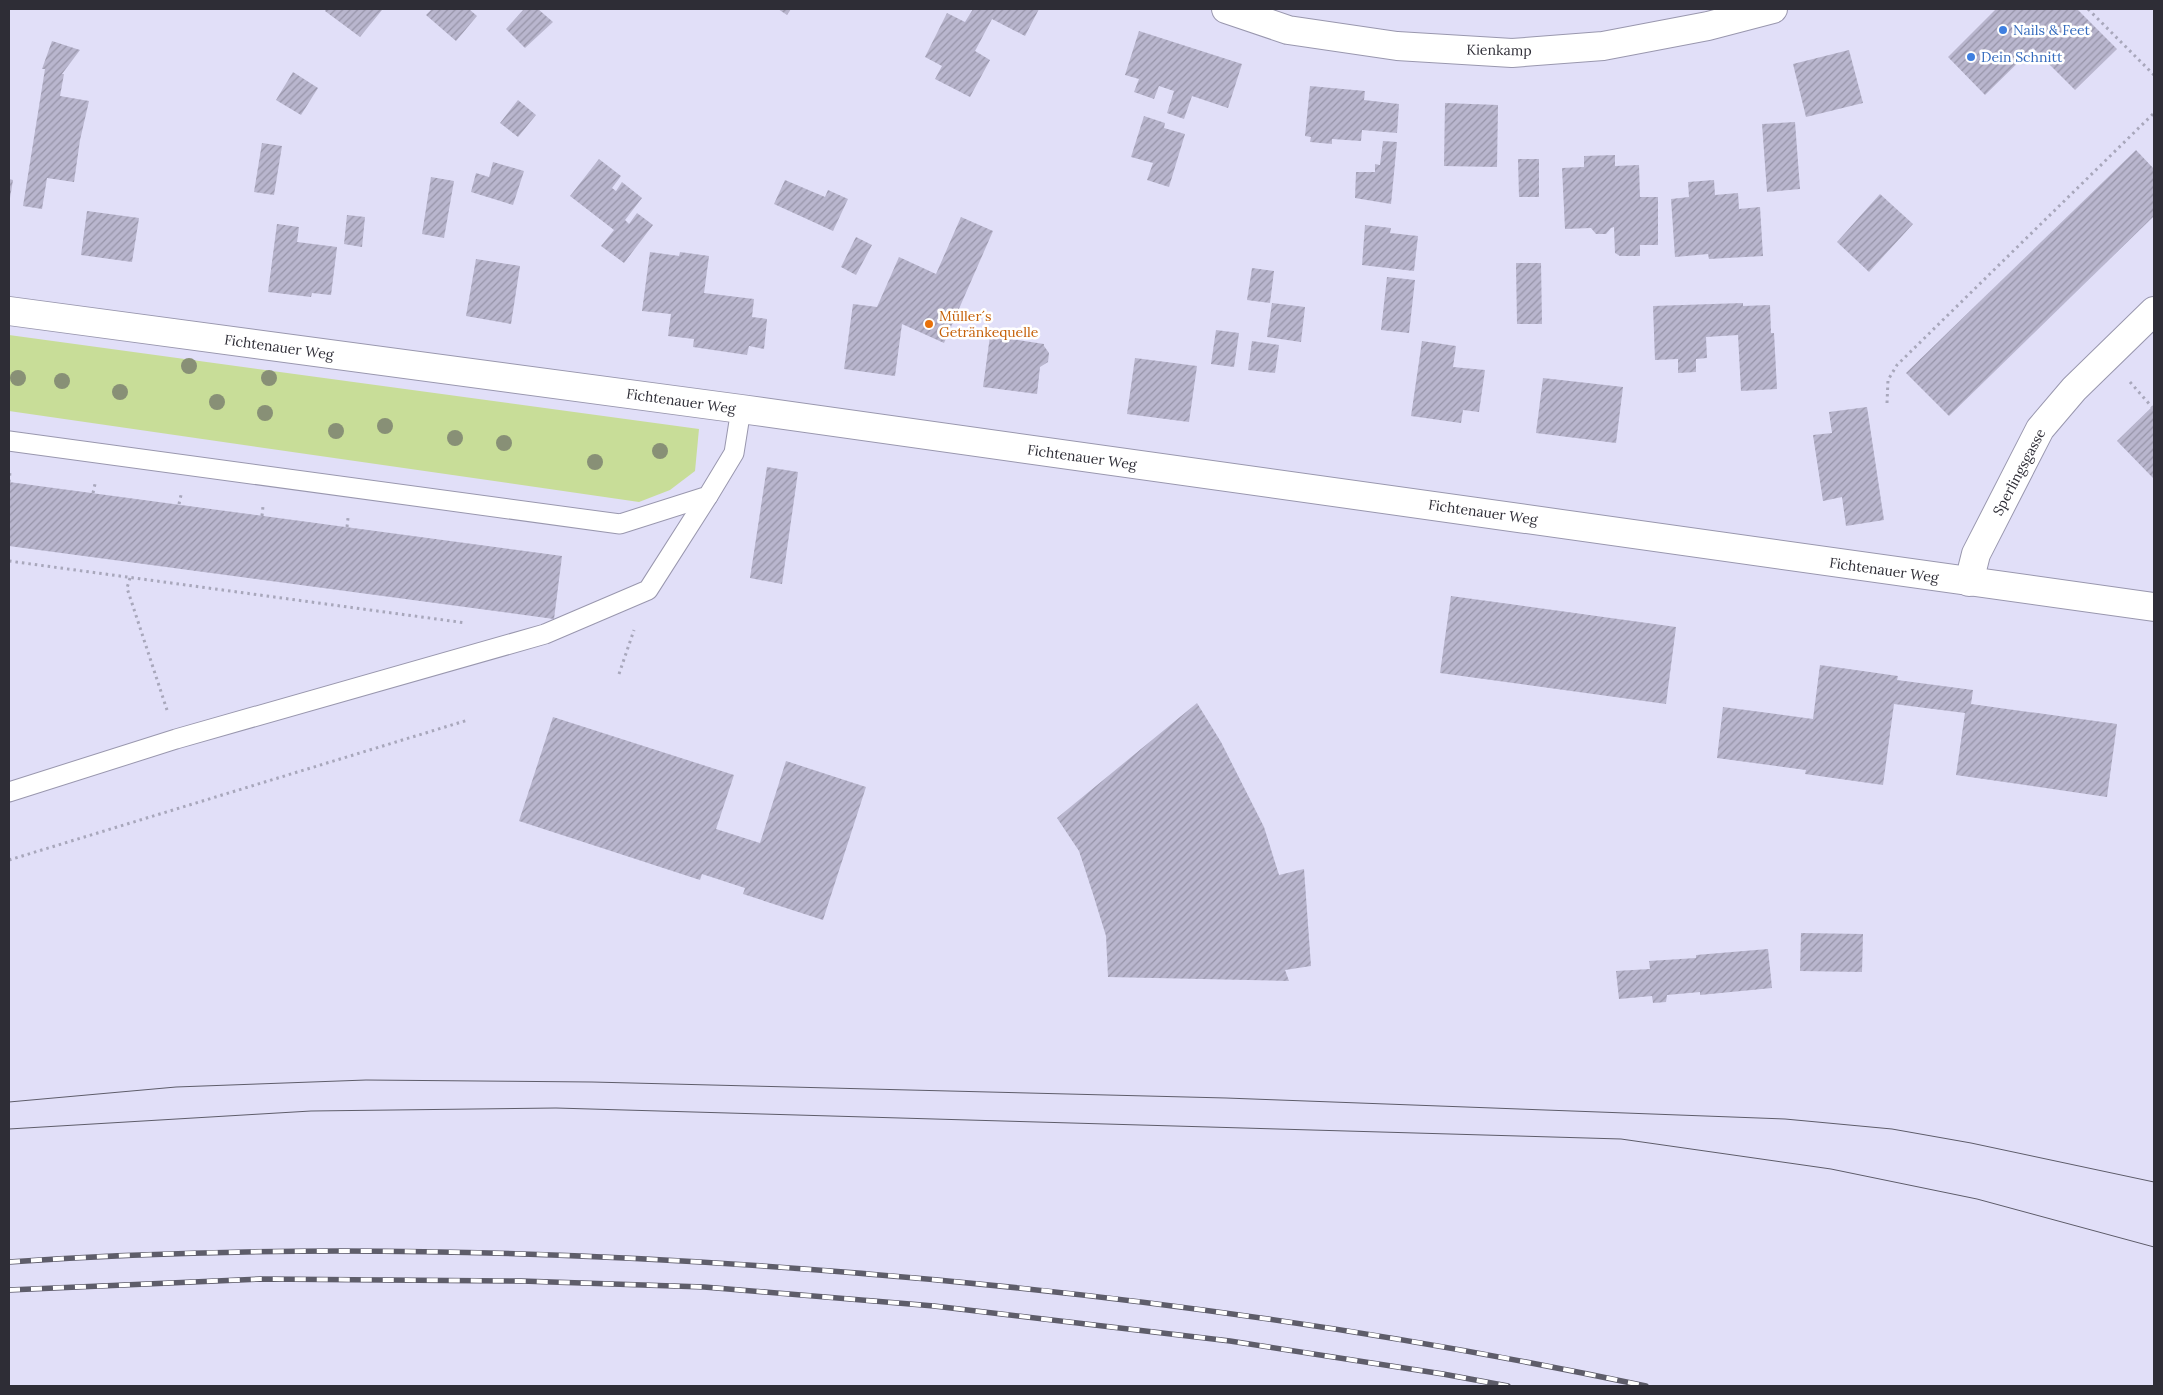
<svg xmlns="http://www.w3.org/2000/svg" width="2163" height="1395" font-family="Lora,serif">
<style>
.grass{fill:#c8dd98}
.building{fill:url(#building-hatch)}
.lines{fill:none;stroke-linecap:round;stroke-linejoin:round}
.lane-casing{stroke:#9997ae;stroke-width:21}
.street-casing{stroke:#9997ae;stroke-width:30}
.path{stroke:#a8a7bb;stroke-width:3;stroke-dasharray:2.5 4;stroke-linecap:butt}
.lane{stroke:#fff;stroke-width:19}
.street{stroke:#fff;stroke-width:28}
.tram{stroke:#5e5d6a;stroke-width:1}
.rail-casing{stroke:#5e5d6a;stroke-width:5.5}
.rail{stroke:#fff;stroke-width:4;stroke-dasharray:11;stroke-linecap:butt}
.tree{fill:#889076}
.shop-dot{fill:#3f7fe0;stroke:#fff;stroke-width:2}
.food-dot{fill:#e8710a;stroke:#fff;stroke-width:2}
.labels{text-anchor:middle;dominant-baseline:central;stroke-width:5;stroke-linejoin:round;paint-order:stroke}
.shop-label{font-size:14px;fill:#366cbe;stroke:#fff;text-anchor:start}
.street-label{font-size:14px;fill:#2e2d36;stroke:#fff}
.food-label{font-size:14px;fill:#c56008;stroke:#fff;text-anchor:start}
</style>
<defs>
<pattern id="building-hatch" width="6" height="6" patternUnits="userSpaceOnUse" patternTransform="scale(1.25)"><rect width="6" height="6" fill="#b9b6ce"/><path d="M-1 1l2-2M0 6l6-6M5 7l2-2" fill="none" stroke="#9794a8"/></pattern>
</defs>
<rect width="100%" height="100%" fill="#e1dff8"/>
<path class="grass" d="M9 335 699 429 695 471 670 490 639 502 9 411Z"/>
<g class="building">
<path d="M326 9H381L382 10 360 37 325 11Z"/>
<path d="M432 9H469L477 16 456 41 426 15Z"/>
<path d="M524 9H538L553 22 525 48 506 29Z"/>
<path d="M778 9H791L787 15Z"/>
<path d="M973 9H1039L1025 36 992 19 975 51 990 60 970 97 935 79 942 66 925 57 947 13 965 22Z"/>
<path d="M1996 9H2077L2117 49 2075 90 2033 48 1985 95 1948 57Z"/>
<path d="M1139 31 1242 64 1228 108 1192 96 1184 119 1167 113 1174 91 1159 86 1154 99 1134 92 1139 79 1125 75Z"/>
<path d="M52 41 80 50 62 74H64L60 96 89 101 80 140 74 182 47 178 42 209 23 206 45 69H42Z"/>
<path d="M1849 50 1863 103 1806 117 1793 64Z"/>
<path d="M293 72 318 88 301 115 276 100Z"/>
<path d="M1310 86 1365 91 1364 100 1399 104 1397 133 1362 130 1361 141 1332 139V144L1310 142 1311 137 1305 136Z"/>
<path d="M518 100 536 115 518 137 500 123Z"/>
<path d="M1445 103 1498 105 1497 167 1444 166Z"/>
<path d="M1144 116 1165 123 1164 128 1185 134 1169 187 1147 180 1153 163 1131 157Z"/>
<path d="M1795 122 1800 189 1767 192 1762 124Z"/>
<path d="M1383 141 1397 142 1391 204 1355 198 1356 172H1375V164L1380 165Z"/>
<path d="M262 143 282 146 274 195 254 192Z"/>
<path d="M2136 150 2154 169V216L1949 416 1906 373Z"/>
<path d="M1615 155V166L1639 165 1640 197H1658V245H1640V256H1620L1615 253 1614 227 1611 228 1606 234H1596L1591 228 1565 229 1562 168 1584 167V156Z"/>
<path d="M599 159 621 176 612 188 616 191 622 182 642 198 625 220 629 224 637 213 653 225 624 263 601 246 614 230 570 196Z"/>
<path d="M1518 159H1539V197H1519Z"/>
<path d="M493 162 524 171 513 205 471 192 476 173 489 177Z"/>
<path d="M431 177 454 181 444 238 422 234Z"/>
<path d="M9 179 13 180 10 198H9Z"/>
<path d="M785 180 825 197 828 190 848 199 833 231 774 204Z"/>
<path d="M1714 180 1715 195 1738 193 1739 209 1760 207 1763 256 1709 259 1708 254 1675 257 1671 199 1689 197 1688 182Z"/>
<path d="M1880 194 1913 224 1869 272 1837 242Z"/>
<path d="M87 211 139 218 132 262 81 255Z"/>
<path d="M347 215 365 217 362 247 344 244Z"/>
<path d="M961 217 993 231 944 343 902 324 895 376 844 369 853 304 877 307 899 257 936 274Z"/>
<path d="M277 224 299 227 297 242 337 247 331 295 312 293 311 297 268 292Z"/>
<path d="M1365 225 1391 228 1390 233 1418 236 1414 271 1362 265Z"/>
<path d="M856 237 872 245 856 275 841 267Z"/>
<path d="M650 252 679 256 680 252 709 256 704 293 754 299 752 317 767 319 764 349 749 346 747 355 693 347 694 339 668 336 671 314 642 311Z"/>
<path d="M476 259 520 266 511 324 466 316Z"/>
<path d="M1516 263H1541L1542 324H1517Z"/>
<path d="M1252 268 1274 271 1270 303 1247 300Z"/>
<path d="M1387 277 1415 280 1409 333 1381 330Z"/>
<path d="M1272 303 1305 307 1301 342 1267 337Z"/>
<path d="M1743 303V306L1770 305 1771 333H1774L1777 389 1741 391 1738 335 1706 337 1707 358 1696 359V372L1678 373V359L1655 360 1653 306Z"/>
<path d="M1216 330 1239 333 1234 367 1211 364Z"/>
<path d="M990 336 1044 344V346L1049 353 1048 362 1040 367 1037 394 983 387Z"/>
<path d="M1252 341 1279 345 1275 373 1248 370Z"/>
<path d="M1422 341 1456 346 1453 367 1485 370 1479 412 1463 410 1461 423 1411 416Z"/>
<path d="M1135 358 1197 366 1189 422 1127 414Z"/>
<path d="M1543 378 1623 387 1616 443 1536 433Z"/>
<path d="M2154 405V479L2117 441Z"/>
<path d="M1867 407 1884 520 1846 526 1842 497 1823 501 1813 435 1832 433 1829 412Z"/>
<path d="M767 467 798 472 782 584 750 578Z"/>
<path d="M9 482 562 556 554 619 9 546Z"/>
<path d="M1451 596 1676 627 1666 704 1440 673Z"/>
<path d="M1820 665 1898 676 1897 680 1973 690 1971 704 2117 724 2107 797 1956 775 1965 713 1894 704 1883 785 1805 774 1806 770 1717 758 1723 707 1813 719Z"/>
<path d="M1197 703 1221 742 1264 827 1279 875 1304 869 1311 966 1285 970 1289 981 1108 977 1106 936 1093 894 1079 851 1057 818Z"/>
<path d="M553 717 734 775 716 829 760 843 786 761 866 787 823 920 743 894 745 888 702 874 700 880 519 821Z"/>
<path d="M1801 933 1863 934 1862 972 1800 971Z"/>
<path d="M1768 949 1772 988 1700 995V992L1667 995 1666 1002 1653 1003 1652 996 1619 999 1616 971 1650 969 1649 961 1696 958V955Z"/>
</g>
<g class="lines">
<defs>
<g id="lane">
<path d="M9 441 620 524 708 496 734 453 741 409"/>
<path d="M9 792 176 739 545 634 648 590 708 496"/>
</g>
<g id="street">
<path d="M1226 9 1288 30 1397 46 1512 53 1603 46 1708 26 1773 9"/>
<path d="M9 311 741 409 2154 607"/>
<path d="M1969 582 1976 554 2040 429 2074 389 2154 311"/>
</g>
</defs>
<use href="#lane" class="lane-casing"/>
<use href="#street" class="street-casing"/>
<g class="path">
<path d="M2088 9 2154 75"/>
<path d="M2130 382 2152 407"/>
<path d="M1887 403 1888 380 1897 365 2154 113"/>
<path d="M9 482 10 472"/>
<path d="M93 493 95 484"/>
<path d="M179 504 181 495"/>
<path d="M262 516 263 506"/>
<path d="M347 527 348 518"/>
<path d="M9 561 466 623"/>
<path d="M130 578 127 588 167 710"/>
<path d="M619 674 634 630"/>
<path d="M9 860 468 720"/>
</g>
<use href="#lane" class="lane"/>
<use href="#street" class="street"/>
<g class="tram">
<path d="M9 1102 176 1087 366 1080 592 1082 1226 1098 1785 1119 1892 1129 1971 1143 2154 1182"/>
<path d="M9 1129 311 1111 556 1108 1621 1139 1831 1169 1977 1199 2154 1247"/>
</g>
<defs>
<g id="rail">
<path d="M9 1262C287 1243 566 1250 844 1272 1113 1293 1381 1330 1646 1386"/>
<path d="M9 1290 260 1279 521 1281 704 1287 934 1306 1230 1341 1443 1374 1508 1386"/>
</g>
</defs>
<use href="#rail" class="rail-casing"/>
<use href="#rail" class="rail"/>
</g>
<g class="tree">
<circle cx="189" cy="366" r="8"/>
<circle cx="18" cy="378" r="8"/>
<circle cx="269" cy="378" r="8"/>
<circle cx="62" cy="381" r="8"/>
<circle cx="120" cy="392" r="8"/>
<circle cx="217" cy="402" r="8"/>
<circle cx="265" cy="413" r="8"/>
<circle cx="385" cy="426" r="8"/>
<circle cx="336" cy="431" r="8"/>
<circle cx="455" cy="438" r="8"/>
<circle cx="504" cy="443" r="8"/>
<circle cx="660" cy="451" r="8"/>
<circle cx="595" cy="462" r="8"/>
</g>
<g class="shop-dot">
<circle cx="2003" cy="30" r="5"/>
<circle cx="1971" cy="57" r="5"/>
</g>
<circle class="food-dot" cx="929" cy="324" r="5"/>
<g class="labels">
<g class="shop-label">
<text x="2013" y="30">Nails &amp; Feet</text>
<text x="1981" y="57">Dein Schnitt</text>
</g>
<g class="street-label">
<text transform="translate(1499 50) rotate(1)">Kienkamp</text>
<text transform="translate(279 347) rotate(8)">Fichtenauer Weg</text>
<text transform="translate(681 401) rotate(8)">Fichtenauer Weg</text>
<text transform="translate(1082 457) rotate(8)">Fichtenauer Weg</text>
<text transform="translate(2019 472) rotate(-62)">Sperlingsgasse</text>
<text transform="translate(1483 512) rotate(8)">Fichtenauer Weg</text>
<text transform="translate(1884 570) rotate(8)">Fichtenauer Weg</text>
</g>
<g class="food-label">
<text x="939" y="316">Müller´s<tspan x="939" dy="16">Getränkequelle</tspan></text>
</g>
</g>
<rect width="2163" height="1395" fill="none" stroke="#2e2d36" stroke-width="20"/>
</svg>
